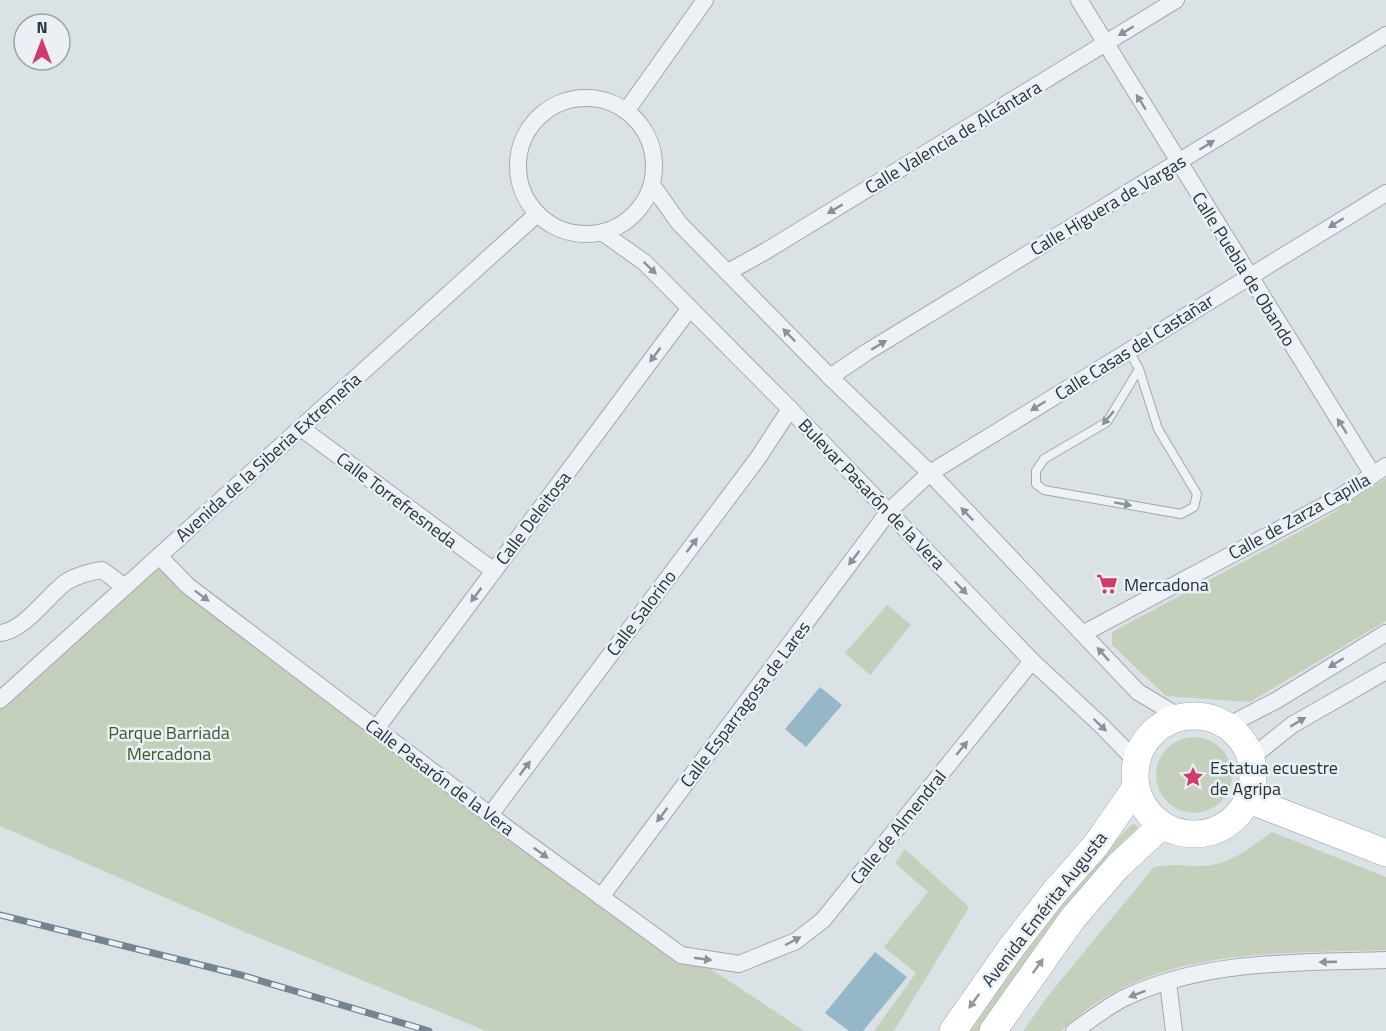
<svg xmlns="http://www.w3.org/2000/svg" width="1386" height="1031" font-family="'Titillium Web',sans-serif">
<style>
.green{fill:#c5d0bc}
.water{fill:#95b7c8}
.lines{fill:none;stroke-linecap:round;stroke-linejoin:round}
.lane-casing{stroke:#a1aab0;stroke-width:10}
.street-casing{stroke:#a1aab0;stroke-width:18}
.primary-casing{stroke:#9aa8b2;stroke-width:28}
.lane{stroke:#eef1f5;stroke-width:8}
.street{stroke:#eef1f5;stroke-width:16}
.primary{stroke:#fff;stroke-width:27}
.rail-casing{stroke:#748490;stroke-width:7}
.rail{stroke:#eaf0f4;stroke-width:4.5;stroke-dasharray:14;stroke-linecap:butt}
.oneway{fill:#8a9299}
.oneway2{fill:#92989e}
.labels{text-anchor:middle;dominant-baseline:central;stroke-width:5;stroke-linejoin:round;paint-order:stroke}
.street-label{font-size:18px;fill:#25323d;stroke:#eaf0f4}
.poi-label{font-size:18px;fill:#25323d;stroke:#eaf0f4;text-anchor:start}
.park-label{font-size:18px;fill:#405932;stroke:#eaf0f4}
</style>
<rect width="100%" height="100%" fill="#dbe2e6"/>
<g class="green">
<path d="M1386 478V621L1250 702 1166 696 1112 645V632L1323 519Z"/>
<path d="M159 556 233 608 490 815 601 897 805 1031H486L233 927 0 826V700Z"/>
<path d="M887 605 911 625 870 675 845 653Z"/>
<circle cx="1194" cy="775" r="38"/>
<path d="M1132 824 1136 825 1138 829 1023 967 979 1031H967C1018 959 1071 888 1132 824Z"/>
<path d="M1272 832 1386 877V950C1273 954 1150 946 1061 1031H1023L1048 996 1153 868C1170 862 1186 867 1204 866 1231 864 1251 847 1272 832Z"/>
<path d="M905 849 969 907 894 1031H874L916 973 884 947 928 892 895 863Z"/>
</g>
<g class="water">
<path d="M820 687 842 705 806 747 785 729Z"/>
<path d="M875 952 907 977 863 1031H849L825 1013Z"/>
</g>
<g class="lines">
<defs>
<path id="lane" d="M1129 351 1139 369 1158 429 1197 494 1194 507 1181 514 1044 490 1036 484V471L1044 459 1107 422 1139 369"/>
<g id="street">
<path d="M1079 0 1373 475"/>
<circle cx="586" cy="166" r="68"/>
<path d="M627 110 705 0"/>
<path d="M652 185 679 223 830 377 930 473 1138 692 1180 717"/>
<path d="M603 233 644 262 790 409 1032 661 1101 725 1136 761"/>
<path d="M728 272 766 251 1176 0"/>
<path d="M830 377 867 352 1386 35"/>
<path d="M301 428 494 571"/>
<path d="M159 556 188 586 511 831 681 955 739 964 796 941 823 920 1032 661"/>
<path d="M0 633C24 631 47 596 66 582 77 575 89 572 102 570L125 587"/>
<path d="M1084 633 1340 497 1386 466"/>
<path d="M0 700 537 214"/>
<path d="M1229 725 1277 700 1386 633"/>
<path d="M376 729 690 308"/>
<path d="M1252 757 1292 725 1386 671"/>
<path d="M490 815 758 458 790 409"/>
<path d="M601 897 889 511 930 473 1386 193"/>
<path d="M1168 982 1174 1031"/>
<path d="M1074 1031C1090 1020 1107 1007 1124 998 1207 959 1296 963 1386 960"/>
</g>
<g id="primary">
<circle cx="1194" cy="775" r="59"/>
<path d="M1249 800 1386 853"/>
<path d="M953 1031 1011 948 1053 894 1096 845 1136 787"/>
<path d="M993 1031 1073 918 1118 866 1162 825"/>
</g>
</defs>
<use href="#lane" class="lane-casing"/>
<use href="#street" class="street-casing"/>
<use href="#primary" class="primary-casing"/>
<use href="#lane" class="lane"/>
<use href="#street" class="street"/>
<use href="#primary" class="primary"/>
<defs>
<path id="rail" d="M0 915 241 975 429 1031"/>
</defs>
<use href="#rail" class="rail-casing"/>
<use href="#rail" class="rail"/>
</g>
<defs><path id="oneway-solid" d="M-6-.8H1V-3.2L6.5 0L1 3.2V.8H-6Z" transform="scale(1.5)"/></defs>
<g class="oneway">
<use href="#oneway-solid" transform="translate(1126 31) rotate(149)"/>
<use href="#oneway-solid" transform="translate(1141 102) rotate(-122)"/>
<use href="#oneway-solid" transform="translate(1207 145) rotate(-32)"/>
<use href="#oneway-solid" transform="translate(835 209) rotate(149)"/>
<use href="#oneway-solid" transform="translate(1336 223) rotate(148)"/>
<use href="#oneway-solid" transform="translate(650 268) rotate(44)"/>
<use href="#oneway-solid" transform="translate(789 335) rotate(-134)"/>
<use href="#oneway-solid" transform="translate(879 345) rotate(-31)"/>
<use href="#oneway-solid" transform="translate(655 355) rotate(127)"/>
<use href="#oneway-solid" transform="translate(1038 406) rotate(148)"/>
<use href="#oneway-solid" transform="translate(1108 418) rotate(130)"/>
<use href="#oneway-solid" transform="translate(1342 426) rotate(-122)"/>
<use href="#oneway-solid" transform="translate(1123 504) rotate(10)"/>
<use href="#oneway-solid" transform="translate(967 514) rotate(-134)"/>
<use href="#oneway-solid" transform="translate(692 545) rotate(-53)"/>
<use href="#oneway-solid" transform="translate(854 558) rotate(127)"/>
<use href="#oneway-solid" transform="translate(961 588) rotate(46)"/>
<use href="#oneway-solid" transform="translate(476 595) rotate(127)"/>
<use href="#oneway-solid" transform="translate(202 596) rotate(37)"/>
<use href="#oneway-solid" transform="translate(1103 654) rotate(-132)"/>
<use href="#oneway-solid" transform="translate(1336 663) rotate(148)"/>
<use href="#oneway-solid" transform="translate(1298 722) rotate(-31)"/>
<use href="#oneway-solid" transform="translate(1100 725) rotate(44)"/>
<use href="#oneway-solid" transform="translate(962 748) rotate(-51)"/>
<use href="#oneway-solid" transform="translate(525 768) rotate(-53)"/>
<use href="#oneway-solid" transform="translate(662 815) rotate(127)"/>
<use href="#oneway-solid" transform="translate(541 853) rotate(36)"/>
<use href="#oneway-solid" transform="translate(793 941) rotate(-28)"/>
<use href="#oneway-solid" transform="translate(703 959) rotate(8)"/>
<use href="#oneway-solid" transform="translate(1328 962) rotate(178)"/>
<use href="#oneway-solid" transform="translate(1137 994) rotate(159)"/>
</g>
<g class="oneway2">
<use href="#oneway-solid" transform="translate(1038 966) rotate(-54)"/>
<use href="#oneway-solid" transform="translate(974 1001) rotate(126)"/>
</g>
<defs>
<symbol id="supermarket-bare" viewBox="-9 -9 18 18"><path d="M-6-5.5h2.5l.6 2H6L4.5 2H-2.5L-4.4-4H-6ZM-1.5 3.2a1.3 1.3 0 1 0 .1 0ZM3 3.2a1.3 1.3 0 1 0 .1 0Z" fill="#d13b6c" stroke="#eaf0f4" stroke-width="2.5" paint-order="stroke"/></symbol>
<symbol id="sight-bare" viewBox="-9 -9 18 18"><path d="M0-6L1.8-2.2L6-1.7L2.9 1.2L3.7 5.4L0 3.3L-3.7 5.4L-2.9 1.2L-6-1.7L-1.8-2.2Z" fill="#d13b6c" stroke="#eaf0f4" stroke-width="2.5" paint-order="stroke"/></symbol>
</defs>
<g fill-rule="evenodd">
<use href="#supermarket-bare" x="1092" y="569" width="30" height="30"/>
<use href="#sight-bare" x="1178" y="762" width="30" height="30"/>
</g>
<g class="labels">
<g class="street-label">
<text transform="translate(953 137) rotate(-31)">Calle Valencia de Alcántara</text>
<text transform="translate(1108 205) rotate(-31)">Calle Higuera de Vargas</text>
<text transform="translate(1244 269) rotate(58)">Calle Puebla de Obando</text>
<text transform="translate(1134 347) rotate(-32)">Calle Casas del Castañar</text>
<text transform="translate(268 457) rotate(-42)">Avenida de la Siberia Extremeña</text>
<text transform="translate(872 494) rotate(46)">Bulevar Pasarón de la Vera</text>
<text transform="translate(397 500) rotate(37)">Calle Torrefresneda</text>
<text transform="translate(1299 516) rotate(-29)">Calle de Zarza Capilla</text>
<text transform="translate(533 518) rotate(-53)">Calle Deleitosa</text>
<text transform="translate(641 613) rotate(-53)">Calle Salorino</text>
<text transform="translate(745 704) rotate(-53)">Calle Esparragosa de Lares</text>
<text transform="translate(440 777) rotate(37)">Calle Pasarón de la Vera</text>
<text transform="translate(898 827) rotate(-51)">Calle de Almendral</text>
<text transform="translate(1044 909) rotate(-52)">Avenida Emérita Augusta</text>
</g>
<g class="poi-label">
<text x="1124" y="584">Mercadona</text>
<text x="1210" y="767">Estatua ecuestre<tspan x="1210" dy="21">de Agripa</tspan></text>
</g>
<g class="park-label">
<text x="169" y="732">Parque Barriada<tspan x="169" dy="21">Mercadona</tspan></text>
</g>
</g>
<g transform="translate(42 42)"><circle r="28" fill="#eaf0f4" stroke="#9ba4ab" stroke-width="1.5"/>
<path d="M0-4.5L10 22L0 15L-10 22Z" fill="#d13b6c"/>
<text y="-9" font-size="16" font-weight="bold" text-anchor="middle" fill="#25323d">N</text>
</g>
</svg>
